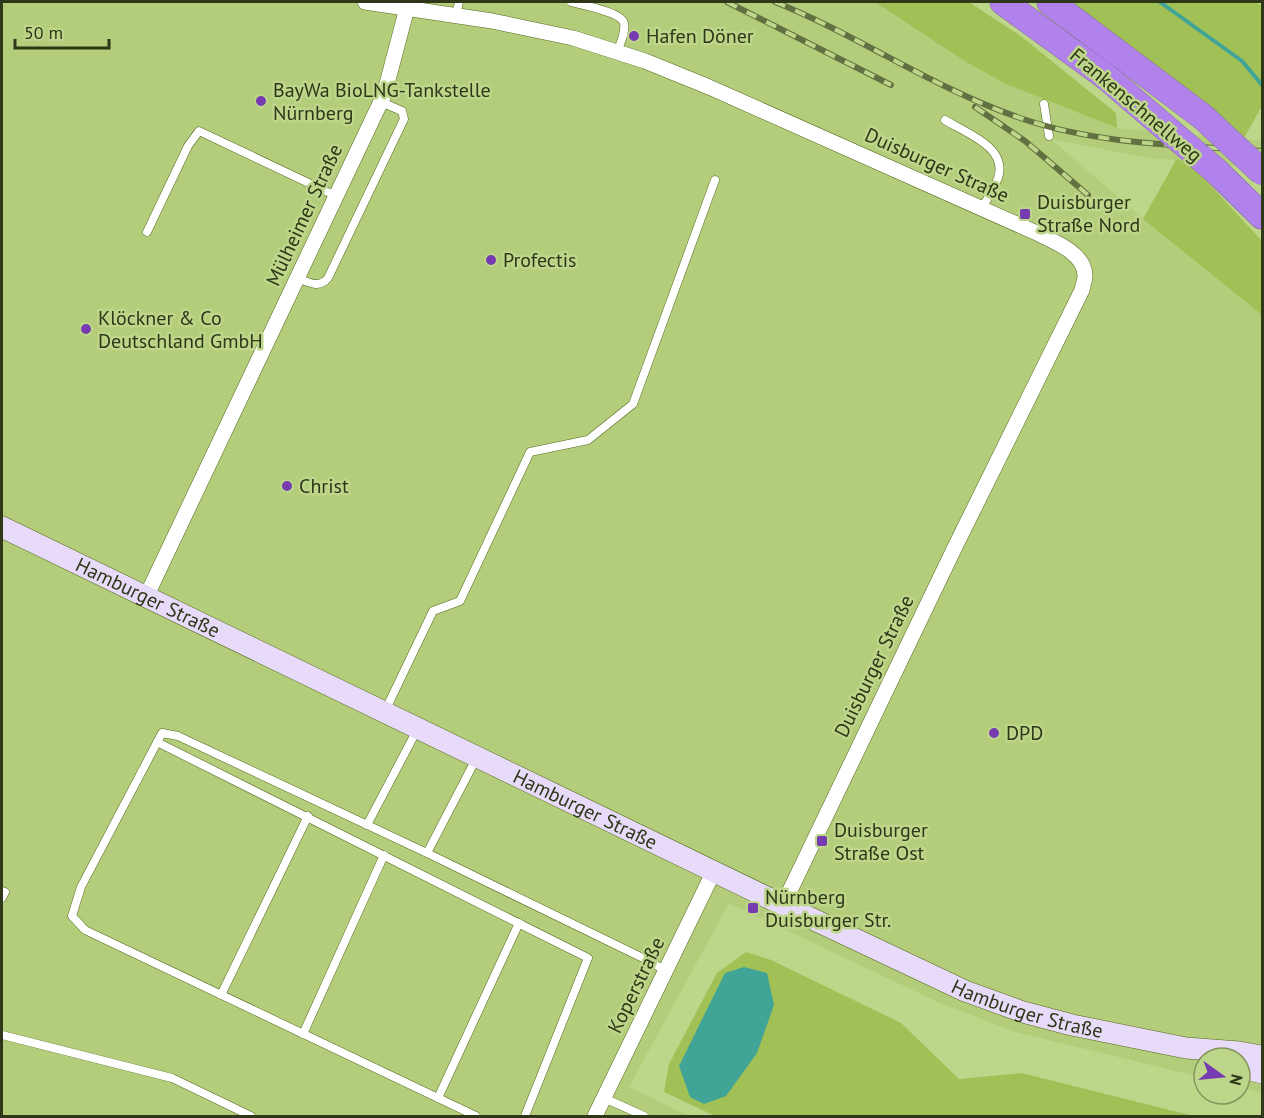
<svg xmlns="http://www.w3.org/2000/svg" width="1264" height="1118" font-family="'PT Sans',sans-serif">
<style>
.built{fill:#b3cd7a}
.green{fill:#a1c056}
.water{fill:#40a497}
.lines{fill:none;stroke-linecap:round;stroke-linejoin:round}
.stream{stroke:#40a497;stroke-width:4}
.lane-casing{stroke:#55691d;stroke-width:9}
.street-casing{stroke:#55691d;stroke-width:16}
.secondary-casing{stroke:#55691d;stroke-width:22}
.highway-casing{stroke:#8368a1;stroke-width:27}
.lane{stroke:#fff;stroke-width:8}
.street{stroke:#fff;stroke-width:15}
.secondary{stroke:#e8daf9;stroke-width:21}
.highway{stroke:#b182eb;stroke-width:26}
.rail-casing{stroke:#627141;stroke-width:6}
.rail{stroke:#bdd68a;stroke-width:4;stroke-dasharray:11;stroke-linecap:butt}
.highway-bridge-casing{stroke:#8368a1;stroke-width:27;stroke-linecap:butt}
.highway-bridge{stroke:#b182eb;stroke-width:26}
.poi-dot{fill:#763bb1;stroke:#bdd68a;stroke-width:2}
.labels{text-anchor:middle;dominant-baseline:central;stroke-width:5;stroke-linejoin:round;paint-order:stroke}
.poi-label{font-size:20px;fill:#2e3718;stroke:#bdd68a;text-anchor:start}
.street-label{font-size:20px;fill:#2e3718;stroke:#bdd68a}
</style>
<rect width="100%" height="100%" fill="#bdd68a"/>
<path class="built" d="M2 2H875L966 62 1006 84 1116 128 1262 141V168L1149 158 1051 139 1149 224 1262 315V1093L1240 1087V1058H1204V1078L1012 1031 940 1003 729 903 629 1087 689 1116H2Z"/>
<g class="green">
<path d="M875 2H969L1022 37 1116 113 1117 128 1006 84 966 62Z"/>
<path d="M1068 2H1254L1262 6V106L1244 138 1122 40Z"/>
<path d="M1176 160 1188 161 1262 241V315L1143 219Z"/>
<path d="M746 952 771 960 901 1023 959 1079 1022 1073 1194 1116H715L664 1092 669 1064 717 973Z"/>
</g>
<path class="water" d="M744 967 767 973 774 1005 757 1053 726 1096 704 1104 690 1097 679 1066 725 973Z"/>
<g class="lines">
<path class="stream" d="M1160 2 1242 61 1262 85"/>
<defs>
<g id="lane">
<path d="M571 2C582 5 621 12 624 23 626 32 620 44 617 52"/>
<path d="M456 16 459 2"/>
<path d="M1044 104 1049 136"/>
<path d="M945 120C966 133 1008 147 998 178 994 189 987 199 982 208"/>
<path d="M147 232 188 146 199 131 336 196"/>
<path d="M297 278C308 282 319 289 328 278L404 119 402 111 381 102"/>
<path d="M385 711 433 611 460 601 530 452 588 440 633 404 715 180"/>
<path d="M157 742 588 958 525 1116"/>
<path d="M367 825 417 730"/>
<path d="M427 853 476 759"/>
<path d="M2 891 5 892 2 898"/>
<path d="M221 995 308 816"/>
<path d="M303 1034 384 855"/>
<path d="M2 1035 172 1078 251 1116"/>
<path d="M438 1098 519 923"/>
<path d="M604 1098 644 1116"/>
<path d="M476 1116 85 930 72 916 81 887 162 733 178 736 427 853 649 961 666 971"/>
</g>
<g id="street">
<path d="M365 2 492 21 573 38 645 61 709 87 1039 234C1055 242 1084 253 1085 275 1085 280 1083 285 1082 290L954 549 783 905"/>
<path d="M146 597 384 95 407 8"/>
<path d="M595 1116 714 871"/>
</g>
<g id="secondary">
<path id="s1" d="M2 527 783 905 965 991 1023 1012 1072 1025 1186 1048 1239 1052 1262 1056"/>
<path d="M1240 1067 1262 1073"/>
</g>
<g id="highway">
<path d="M1003 2 1105 76"/>
<path d="M1050 2 1203 117"/>
<path d="M1216 171 1262 216"/>
</g>
</defs>
<use href="#lane" class="lane-casing"/>
<use href="#street" class="street-casing"/>
<use href="#secondary" class="secondary-casing"/>
<use href="#highway" class="highway-casing"/>
<use href="#lane" class="lane"/>
<use href="#street" class="street"/>
<use href="#secondary" class="secondary"/>
<use href="#highway" class="highway"/>
<defs>
<g id="rail">
<path d="M727 2 891 85"/>
<path d="M775 2C860 36 936 90 1023 119 1100 145 1183 145 1262 151"/>
<path d="M975 107 1025 141 1088 195"/>
</g>
</defs>
<use href="#rail" class="rail-casing"/>
<use href="#rail" class="rail"/>
<defs>
<g id="highway-bridge">
<path d="M1105 76 1216 171"/>
<path d="M1203 117 1262 172"/>
</g>
</defs>
<use href="#highway-bridge" class="highway-bridge-casing"/>
<use href="#highway-bridge" class="highway-bridge"/>
</g>
<g class="poi-dot">
<circle cx="634" cy="36" r="6"/>
<circle cx="261" cy="101" r="6"/>
<rect x="1019" y="208" width="12" height="12" rx="3"/>
<circle cx="491" cy="260" r="6"/>
<circle cx="86" cy="329" r="6"/>
<circle cx="287" cy="486" r="6"/>
<circle cx="994" cy="733" r="6"/>
<rect x="816" y="835" width="12" height="12" rx="3"/>
<rect x="747" y="902" width="12" height="12" rx="3"/>
</g>
<g class="labels">
<g class="poi-label">
<text x="646" y="36">Hafen Döner</text>
<text x="273" y="90">BayWa BioLNG-Tankstelle<tspan x="273" dy="23">Nürnberg</tspan></text>
<text x="1037" y="202">Duisburger<tspan x="1037" dy="23">Straße Nord</tspan></text>
<text x="503" y="260">Profectis</text>
<text x="98" y="318">Klöckner &amp; Co<tspan x="98" dy="23">Deutschland GmbH</tspan></text>
<text x="299" y="486">Christ</text>
<text x="1006" y="733">DPD</text>
<text x="834" y="830">Duisburger<tspan x="834" dy="23">Straße Ost</tspan></text>
<text x="765" y="897">Nürnberg<tspan x="765" dy="23">Duisburger Str.</tspan></text>
</g>
<g class="street-label">
<text transform="translate(1136 105) rotate(40)">Frankenschnellweg</text>
<text transform="translate(937 165) rotate(24)">Duisburger Straße</text>
<text transform="translate(304 215) rotate(-65)">Mülheimer Straße</text>
<text stroke="none"><textPath href="#s1" startOffset="162">Hamburger Straße</textPath></text>
<text transform="translate(874 666) rotate(-64)">Duisburger Straße</text>
<text stroke="none"><textPath href="#s1" startOffset="648">Hamburger Straße</textPath></text>
<text transform="translate(636 985) rotate(-64)">Koperstraße</text>
<text stroke="none"><textPath href="#s1" startOffset="1134">Hamburger Straße</textPath></text>
</g>
</g>
<rect width="1264" height="1118" fill="none" stroke="#2e3718" stroke-width="6"/>
<g transform="translate(1222 1076) rotate(105)"><circle r="28" fill="#bdd68a" stroke="#84965c" stroke-width="1.5"/>
<path d="M0-4.5L10 22L0 15L-10 22Z" fill="#763bb1"/>
<text y="-9" font-size="16" font-weight="bold" text-anchor="middle" fill="#2e3718">N</text>
</g>
<path d="M15 39v9h94v-9" fill="none" stroke="#2e3718" stroke-width="3"/>
<text x="24" y="39" font-size="18" fill="#2e3718" stroke="#bdd68a" stroke-width="4.5" paint-order="stroke">50 m</text>
</svg>
